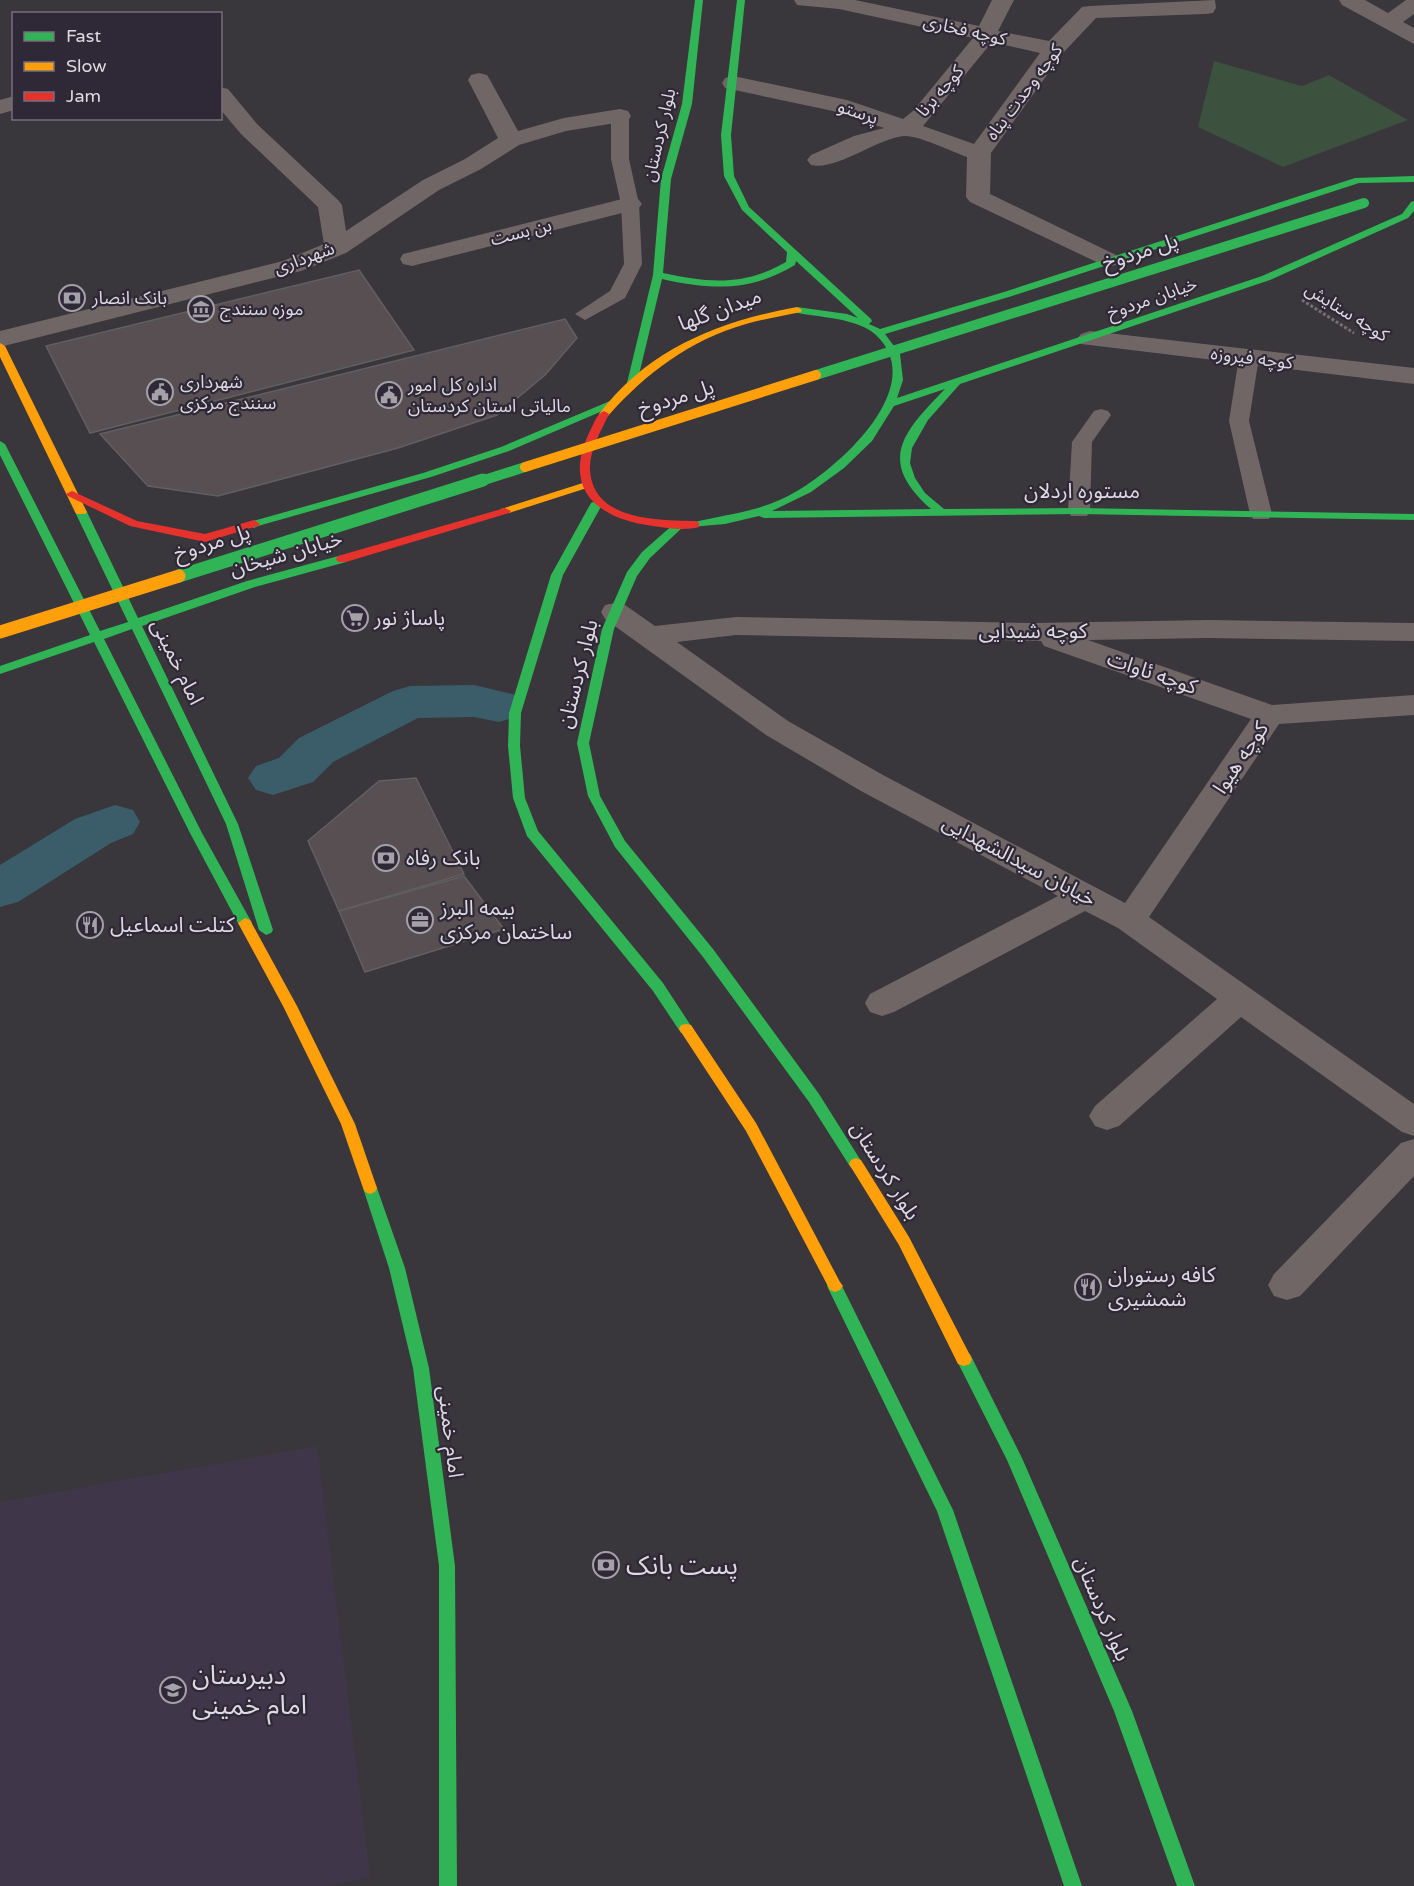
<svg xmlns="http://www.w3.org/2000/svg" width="1414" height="1886" font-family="'Varela Round','Noto Sans Arabic',sans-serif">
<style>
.built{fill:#403649}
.green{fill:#3c513e}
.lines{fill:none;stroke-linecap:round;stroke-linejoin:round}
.canal{fill:#3a5d69;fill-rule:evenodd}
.building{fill:#574f52;stroke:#635e60;stroke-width:1.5}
.path{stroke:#777071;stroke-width:3;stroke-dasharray:3 2;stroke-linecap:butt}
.lane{fill:#716666;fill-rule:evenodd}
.street{fill:#716666;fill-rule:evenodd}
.fast{fill:#30b455;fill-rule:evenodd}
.slow{fill:#ff9f0a;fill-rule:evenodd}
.jam{fill:#e5322d;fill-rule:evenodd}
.fast-bridge-far1{stroke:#30b455;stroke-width:10}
.fast-bridge{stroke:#30b455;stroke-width:13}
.slow-bridge-far1{stroke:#ff9f0a;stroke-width:10}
.slow-bridge{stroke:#ff9f0a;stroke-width:13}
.labels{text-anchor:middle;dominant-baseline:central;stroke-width:4.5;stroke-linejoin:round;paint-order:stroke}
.far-street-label{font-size:18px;fill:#dedae3;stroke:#2f2836}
.far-poi-label{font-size:18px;fill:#dedae3;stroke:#2f2836;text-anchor:start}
.street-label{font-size:21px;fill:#dedae3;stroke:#2f2836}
.poi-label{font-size:21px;fill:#dedae3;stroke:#2f2836;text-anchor:start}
.near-poi-label{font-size:26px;fill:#dedae3;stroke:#2f2836;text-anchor:start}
</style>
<rect width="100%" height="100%" fill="#39363c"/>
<path class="built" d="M317 1446 370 1877 327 1886H0V1502Z"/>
<path class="green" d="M1214 61 1302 86 1329 75 1408 120 1283 167 1198 127Z"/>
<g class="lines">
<g class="canal">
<path d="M474 685 516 695 523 706 516 717 499 722 474 717 418 718 333 762 313 782 273 795 256 790 248 778 256 766 279 758 299 738 393 691 410 686Z"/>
<path d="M115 805 133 810 140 822 133 834 111 843 18 902 0 907V865L75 819Z"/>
</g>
</g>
<g class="building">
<path d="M359 270 414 350 90 433 46 346Z"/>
<path d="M565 319 577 338 545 375 497 415 398 448 218 496 148 486 100 434Z"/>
<path d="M416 778 464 874 339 911 308 841 379 781Z"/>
<path d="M464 876 504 929 365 972 339 911Z"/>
</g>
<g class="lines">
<path class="path" d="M1302 300 1354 333"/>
<g class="lane">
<path d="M620 111 629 116V159L639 204 642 264 625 298 585 320 575 314 610 291 624 264 621 204 611 159V116Z"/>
<path d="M1249 351 1256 353 1259 357 1249 421 1272 514 1269 519H1253L1250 514 1229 421 1239 357 1242 353Z"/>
<path d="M1101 409 1108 411 1111 415 1092 442 1090 511 1087 516H1071L1068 511 1072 442 1094 411Z"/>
</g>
<g class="street">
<path d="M794 0H855L979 26 992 0H1014L998 31 1049 41 1082 7 1090 6 1215 0 1216 8 1213 13 1205 14 1096 18 1062 54 991 153 990 194 1116 255 1119 260 1116 265 1107 267 970 202 966 197 967 157C953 152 918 135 904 136 876 139 836 171 811 165L807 160 811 155 854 136 884 128 833 111 725 88 722 83 725 78 733 76 847 100 903 119 913 111 973 38 839 9 797 5ZM992 42 1040 53 974 144 923 126Z"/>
<path d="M1339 0H1365L1388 13 1406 0H1414V14L1403 22 1414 28V44L1342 5Z"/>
<path d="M479 73 487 75 490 80 518 131 564 118 620 109 628 111 631 116 628 121 566 131 519 145 481 169 439 190 346 253 301 271 0 347V331L283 261 324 244 318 207 241 134 220 109V87L228 89 257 124 338 200 342 205 346 231 423 180 465 159 498 138 468 80 471 75Z"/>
<path d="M14 96V110L0 114V100Z"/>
<path d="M630 197 638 199 642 204 638 209 412 266 403 264 400 259 403 254Z"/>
<path d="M1090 331 1414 368V384L1081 344 1077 339 1081 334Z"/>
<path d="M615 603 625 605 655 626 736 617 1034 623 1209 620 1414 623V641L1209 638 1088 640 1272 705 1414 695V715L1279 724 1149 917 1414 1104V1136L1402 1132 1241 1017 1119 1126 1107 1130 1095 1126 1089 1116 1095 1106 1217 999 1118 928 1085 911 894 1012 882 1016 870 1012 865 1003 870 994 1058 896 861 791 766 735 605 619 601 612 605 605ZM736 635 1041 641 1044 646 1251 719 1125 903 883 775 788 721 677 642Z"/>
<path d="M1414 1139V1176L1300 1296 1287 1300 1274 1296 1268 1285 1274 1274 1401 1143Z"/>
</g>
<g class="fast">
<path d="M695 0H703L692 104 671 179 663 273C709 283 744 286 786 262L787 252 742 210 724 176 721 135 737 0H745L731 135 734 176 749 207 871 319 872 321 869 324 880 329 1004 292 1355 178 1414 176V182L1359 183 1012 296 885 334 900 354 903 380 897 398 1262 276 1402 214 1411 202 1414 201V211L1408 218 1270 280 960 384 928 420 912 448 910 463 915 478 925 493 944 509 1079 508 1414 514V520L1079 514 764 518 759 516 725 524 691 527V523C726 514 754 513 788 496 832 474 932 388 876 335 856 317 819 318 793 312L792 310 797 307 847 314 858 318 796 261 795 265C750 292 712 290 662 279L637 383 632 386 627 383 653 275 661 179 682 104ZM945 389C903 432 876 461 931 509L772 511 811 492 844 468 872 441 894 406Z"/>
<path d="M610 401 614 402V406L509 451 431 477 258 526 254 528 248 524 250 522 423 473 501 447Z"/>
<path d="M0 441 5 444 100 631 128 622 75 512 77 510H85L87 512 138 618 247 581 342 555 348 559 346 562 255 587 142 626 238 824 273 930 271 933 266 935 259 930 226 824 132 629 104 639 202 833 252 923 250 926H240L238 923 190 833 94 642 0 674V666L90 635 0 455Z"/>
<path d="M597 500 603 503 563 575 521 713 520 746 525 798 538 831 663 983 693 1029 691 1033H681L653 991 527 836 513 798 508 746 509 713 551 575 591 503Z"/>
<path d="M679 521 683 523V527L650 558 637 576 614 629 589 743 600 796 625 841 713 949 819 1094 863 1164 861 1168 856 1170 851 1168 809 1102 703 957 615 847 588 796 577 743 602 629 627 572 642 552 675 523Z"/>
<path d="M370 1182 375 1184 377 1188 405 1268 429 1368 455 1566 457 1886H439V1566L413 1368 389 1268 363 1188 365 1184Z"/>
<path d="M835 1280 840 1282 953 1510 1082 1886H1064L937 1511 827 1286 830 1282Z"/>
<path d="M964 1352 970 1354 1022 1458 1132 1711 1195 1886H1177L1114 1711 1007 1460 956 1359 958 1354Z"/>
</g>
<g class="slow">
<path d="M797 307 802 310 801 312C782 316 764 319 746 324 690 340 646 373 608 416H600L599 414C648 349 719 321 797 307Z"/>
<path d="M0 343 5 346 87 512 85 514H77L75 512 0 357Z"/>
<path d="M586 482 592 485 590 487 509 513H501L499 511 501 509Z"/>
<path d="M245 918 250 920 297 1006 355 1124 377 1188 375 1192 370 1194 365 1192 363 1188 341 1124 283 1006 238 923Z"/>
<path d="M686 1024 691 1025 756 1123 840 1282 843 1286 840 1290 835 1292 830 1290 746 1131 679 1029 681 1025Z"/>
<path d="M856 1158 861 1160 909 1237 972 1359 970 1364 964 1366 958 1364 899 1245 849 1164 851 1160Z"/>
</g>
<g class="jam">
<path d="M604 411 609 414C601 431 589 451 590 470 593 521 658 520 695 521L699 523V527C685 531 667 528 653 526 598 519 562 490 589 433 593 426 596 414 604 411Z"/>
<path d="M72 491 137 521 205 534 254 520 260 524 258 526 205 542 130 526 68 496 66 494Z"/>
<path d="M505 508 511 511 509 513 346 562H338L336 559 338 556Z"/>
</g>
<g class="fast-bridge-far1">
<path d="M816 375 1364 203"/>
<path d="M478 482 525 467"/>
</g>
<path class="fast-bridge" d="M179 576 483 480"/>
<path class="slow-bridge-far1" d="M525 467 816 375"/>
<path class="slow-bridge" d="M0 632 179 576"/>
</g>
<defs>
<symbol id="bank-ring" viewBox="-11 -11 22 22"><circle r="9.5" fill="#2f2836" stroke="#a4a1a9" stroke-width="1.5"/><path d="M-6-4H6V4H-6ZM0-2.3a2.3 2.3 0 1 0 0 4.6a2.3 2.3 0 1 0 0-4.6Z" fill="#a4a1a9"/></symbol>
<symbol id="museum-ring" viewBox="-11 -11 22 22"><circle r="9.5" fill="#2f2836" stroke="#a4a1a9" stroke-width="1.5"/><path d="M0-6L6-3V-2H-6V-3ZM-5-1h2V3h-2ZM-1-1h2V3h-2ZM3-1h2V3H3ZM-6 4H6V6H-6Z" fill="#a4a1a9"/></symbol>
<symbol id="civic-ring" viewBox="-11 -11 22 22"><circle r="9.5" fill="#2f2836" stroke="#a4a1a9" stroke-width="1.5"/><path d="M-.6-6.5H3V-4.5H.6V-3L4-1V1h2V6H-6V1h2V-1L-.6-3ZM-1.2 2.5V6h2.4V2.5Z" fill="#a4a1a9"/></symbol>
<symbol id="supermarket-ring" viewBox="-11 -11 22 22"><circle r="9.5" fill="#2f2836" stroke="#a4a1a9" stroke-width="1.5"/><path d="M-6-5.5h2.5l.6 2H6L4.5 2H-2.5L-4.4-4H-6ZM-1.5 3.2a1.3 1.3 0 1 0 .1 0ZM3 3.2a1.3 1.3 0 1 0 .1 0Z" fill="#a4a1a9"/></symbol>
<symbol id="office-ring" viewBox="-11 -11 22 22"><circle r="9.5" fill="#2f2836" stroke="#a4a1a9" stroke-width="1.5"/><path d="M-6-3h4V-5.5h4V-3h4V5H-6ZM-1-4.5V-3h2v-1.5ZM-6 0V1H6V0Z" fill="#a4a1a9"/></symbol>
<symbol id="restaurant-ring" viewBox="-11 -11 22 22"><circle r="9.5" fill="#2f2836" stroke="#a4a1a9" stroke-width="1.5"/><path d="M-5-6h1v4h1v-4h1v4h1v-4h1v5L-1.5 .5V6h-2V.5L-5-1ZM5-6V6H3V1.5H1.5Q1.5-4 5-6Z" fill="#a4a1a9"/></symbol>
<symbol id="school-ring" viewBox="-11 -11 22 22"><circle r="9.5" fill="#2f2836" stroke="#a4a1a9" stroke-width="1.5"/><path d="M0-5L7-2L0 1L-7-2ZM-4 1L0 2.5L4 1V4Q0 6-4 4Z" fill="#a4a1a9"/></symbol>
</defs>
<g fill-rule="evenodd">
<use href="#bank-ring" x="57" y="283" width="30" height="30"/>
<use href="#museum-ring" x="186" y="294" width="30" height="30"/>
<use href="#civic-ring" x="145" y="377" width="30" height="30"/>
<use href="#civic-ring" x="374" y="380" width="30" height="30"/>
<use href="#supermarket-ring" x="340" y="603" width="30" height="30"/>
<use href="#bank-ring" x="371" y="843" width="30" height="30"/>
<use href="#office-ring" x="405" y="905" width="30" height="30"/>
<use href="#restaurant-ring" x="75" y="910" width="30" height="30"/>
<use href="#restaurant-ring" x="1073" y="1272" width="30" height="30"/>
<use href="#bank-ring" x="591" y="1550" width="30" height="30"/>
<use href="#school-ring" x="158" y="1675" width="30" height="30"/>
</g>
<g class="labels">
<g class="far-street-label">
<text transform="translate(965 30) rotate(13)">کوچه فخاری</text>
<text transform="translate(940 91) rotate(-49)">کوچه برنا</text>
<text transform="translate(1024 92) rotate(-53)">کوچه وحدت پناه</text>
<text transform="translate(858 112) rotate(19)">پرستو</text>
<text transform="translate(659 135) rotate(-77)">بلوار کردستان</text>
<text transform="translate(521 232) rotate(-14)">بن بست</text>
<text transform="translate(304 258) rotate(-20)">شهرداری</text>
<text transform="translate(1152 298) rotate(-19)">خیابان مردوخ</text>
<text transform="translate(1347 312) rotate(32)">کوچه ستایش</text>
<text transform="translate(1252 358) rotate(7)">کوچه فیروزه</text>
</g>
<g class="far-poi-label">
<text x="92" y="298">بانک انصار</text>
<text x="220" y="309">موزه سنندج</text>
<text x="180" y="382">شهرداری<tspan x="180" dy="21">سنندج مرکزی</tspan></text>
<text x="408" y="385">اداره کل امور<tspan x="408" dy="21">مالیاتی استان کردستان</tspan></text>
</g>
<g class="street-label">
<text transform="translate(1140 252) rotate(-18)">پل مردوخ</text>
<text transform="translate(720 310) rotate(-20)">میدان گلها</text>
<text transform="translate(676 398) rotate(-17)">پل مردوخ</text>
<text x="1082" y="491">مستوره اردلان</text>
<text transform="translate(212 543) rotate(-17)">پل مردوخ</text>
<text transform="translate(286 554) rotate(-16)">خیابان شیخان</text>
<text x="1033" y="631">کوچه شیدایی</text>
<text transform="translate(177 662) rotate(64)">امام خمینی</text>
<text transform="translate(1152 673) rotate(19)">کوچه ئاوات</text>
<text transform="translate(578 674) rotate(-76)">بلوار کردستان</text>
<text transform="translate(1241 758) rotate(-56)">کوچه هیوا</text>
<text transform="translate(1019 861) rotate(28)">خیابان سیدالشهدایی</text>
<text transform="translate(885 1171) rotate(58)">بلوار کردستان</text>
<text transform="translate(450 1432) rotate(83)">امام خمینی</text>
<text transform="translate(1102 1609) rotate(67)">بلوار کردستان</text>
</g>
<g class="poi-label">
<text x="374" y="618">پاساژ نور</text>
<text x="406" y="858">بانک رفاه</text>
<text x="440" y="908">بیمه البرز<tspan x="440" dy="24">ساختمان مرکزی</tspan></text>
<text x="110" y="925">کتلت اسماعیل</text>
<text x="1108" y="1275">کافه رستوران<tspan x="1108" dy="24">شمشیری</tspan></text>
</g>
<g class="near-poi-label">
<text x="626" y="1565">پست بانک</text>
<text x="192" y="1675">دبیرستان<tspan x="192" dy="30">امام خمینی</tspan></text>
</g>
</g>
<rect x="12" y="12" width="210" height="108" fill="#2f2836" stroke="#756f7b" stroke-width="1.5"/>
<rect x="24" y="32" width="30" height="9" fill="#30b455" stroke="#756f7b" stroke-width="1.5"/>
<text x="66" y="42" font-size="18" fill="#dedae3">Fast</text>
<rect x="24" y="62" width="30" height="9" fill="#ff9f0a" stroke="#756f7b" stroke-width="1.5"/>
<text x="66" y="72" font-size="18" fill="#dedae3">Slow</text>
<rect x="24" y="92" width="30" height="9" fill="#e5322d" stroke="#756f7b" stroke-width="1.5"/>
<text x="66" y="102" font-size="18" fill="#dedae3">Jam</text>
</svg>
